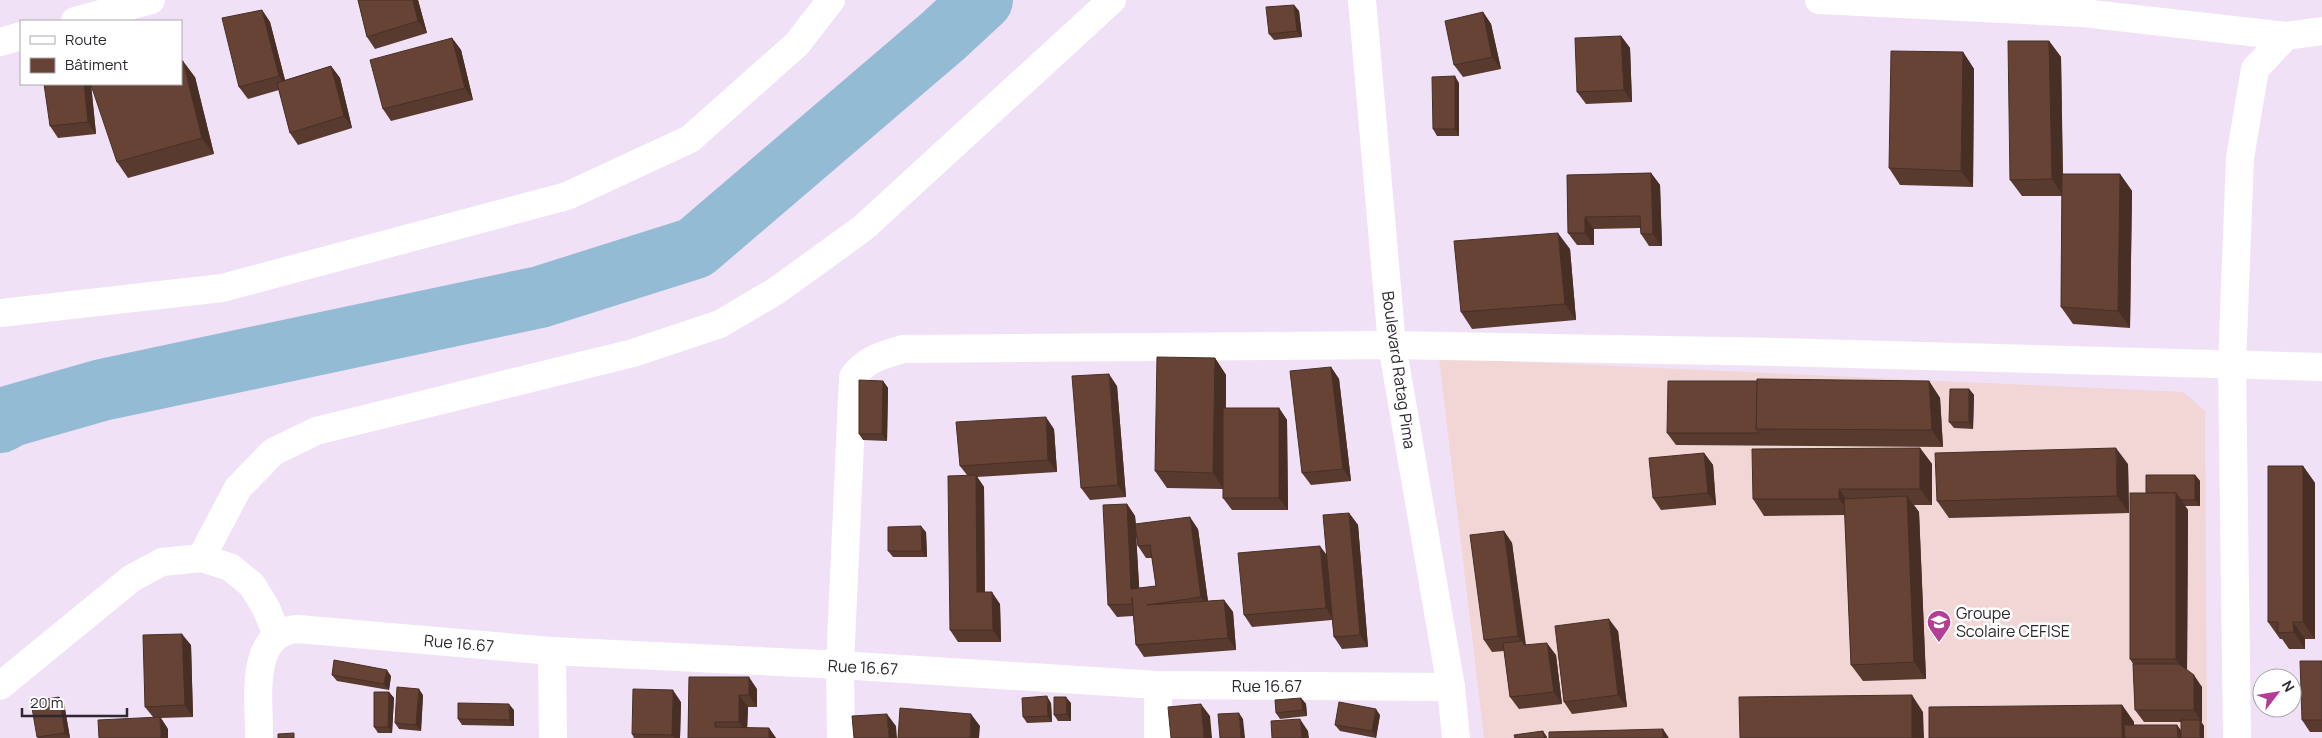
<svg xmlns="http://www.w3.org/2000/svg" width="2322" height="738" font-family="Manrope,sans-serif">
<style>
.education{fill:#f1d6d5}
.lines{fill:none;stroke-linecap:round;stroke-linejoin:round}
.stream{stroke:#93bbd3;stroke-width:10}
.river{stroke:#93bbd3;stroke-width:62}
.minor{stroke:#fff;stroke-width:28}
.wall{fill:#593a2e;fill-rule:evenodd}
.shaded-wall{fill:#482f26}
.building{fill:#674336;stroke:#482f26}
.labels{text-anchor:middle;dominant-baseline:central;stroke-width:5;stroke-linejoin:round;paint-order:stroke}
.street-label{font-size:16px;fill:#2d272f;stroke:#fff}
.poi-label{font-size:16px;fill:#2d272f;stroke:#fff;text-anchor:start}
</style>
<rect width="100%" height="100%" fill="#f0e1f7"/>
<path class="education" d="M1439 358 2183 392 2205 411 2207 738H1484Z"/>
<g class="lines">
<path class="stream" d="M0 396 30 411"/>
<path class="river" d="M0 422 11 416 102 390 540 297 695 248 943 36 982 0"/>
<g class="minor">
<path d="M1362 0 1392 345 1451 687 1456 738"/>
<path d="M1819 0 2083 13 2286 36"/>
<path d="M75 21 151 0"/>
<path d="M0 42 21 36"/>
<path d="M0 313 222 288 567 196 690 139 797 44 831 0"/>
<path d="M201 558 238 488 273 452 316 431 633 353 720 324 776 291 863 228 1112 0"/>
<path d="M552 651 553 738"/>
<path d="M1158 685V738"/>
<path d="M0 686 132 578 162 562 201 558 230 567 252 585 266 608 277 635"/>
<path d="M259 738C260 703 247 632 298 629L552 651 840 665 1158 685 1451 687"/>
<path d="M841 738 840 665 853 377C866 359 882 355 903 349L1392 345 1778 352 2322 367"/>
<path d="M2237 738 2232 364 2240 158 2255 69 2286 36 2322 31"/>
</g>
</g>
<g class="wall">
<path d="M358 0H418L427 33 375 49 367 37Z"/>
<path d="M1294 5 1299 11 1302 37 1274 40 1269 34Z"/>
<path d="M262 10 270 22 285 80 331 66 340 78 352 128 298 145 290 133 279 90 248 99 239 87Z"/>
<path d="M1483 12 1491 24 1501 69 1463 77 1454 65Z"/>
<path d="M1621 36 1630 48 1632 102 1586 104 1577 92Z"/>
<path d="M452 38 461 50 473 100 391 121 383 109Z"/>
<path d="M2049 41 2061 57 2063 174H2120L2132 191 2130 328 2073 324 2061 307 2062 196H2022L2010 180Z"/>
<path d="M1963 52 1974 69 1973 187 1900 185 1889 168Z"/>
<path d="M195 77 214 154 128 178 117 162Z"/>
<path d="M1459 83V136H1437L1433 129Z"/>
<path d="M91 84 96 134 58 138 50 126Z"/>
<path d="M1651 173 1660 185 1662 246H1649L1641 234 1640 228 1594 229V245H1577L1568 233 1567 175Z"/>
<path d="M1570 249 1576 320 1472 329 1461 312Z"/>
<path d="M1215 358 1226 375V408H1279L1287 420 1288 510H1232L1223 498V489L1167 488 1155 471Z"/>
<path d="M1331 367 1339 379 1351 481 1311 485 1302 473Z"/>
<path d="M883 381 888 388 887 441 863 440 859 434Z"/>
<path d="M1929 381 1940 398 1943 447 1676 445 1667 433Z"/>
<path d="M1117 386 1126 497 1090 500 1081 488Z"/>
<path d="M1969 389 1974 395 1973 429 1954 428 1949 422Z"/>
<path d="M1054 429 1057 472 977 477 984 487 985 592 1000 604 1001 642H958L950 630 967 475 960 466Z"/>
<path d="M1920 448 1932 464V505H1914L1919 512 1926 679 1863 681 1851 665 1845 515 1764 516 1753 499Z"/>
<path d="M1704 453 1713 465 1716 505 1661 510 1653 498Z"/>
<path d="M2128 464 2129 513 1949 518 1937 501Z"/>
<path d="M2303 466 2315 483V639H2305V649H2289L2282 639H2280L2268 622Z"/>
<path d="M2195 475 2200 481V506H2185L2188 510 2187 670 2202 687V722H2201L2204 726V738H1929L2122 705 2134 722V725H2177L2181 731V722H2144L2135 710 2133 664 2130 659 2146 493Z"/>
<path d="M1127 504 1135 516 1136 524 1198 529 1208 601 1224 600 1233 612 1236 650 1144 657 1136 645 1133 616 1117 617 1108 605ZM1136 534 1138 546 1146 558H1152L1156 586 1139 588Z"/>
<path d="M1349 513 1358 525 1368 647 1342 649 1334 637 1332 620 1252 627 1244 615 1326 555Z"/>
<path d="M1504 531 1512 543 1525 645 1556 655 1562 704 1519 709 1510 697 1504 651 1492 652 1484 640Z"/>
<path d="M926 532 927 557H893L888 551Z"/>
<path d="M1618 631 1627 707 1572 714 1564 702Z"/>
<path d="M191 645 193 717 161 718 168 729 153 717 145 707Z"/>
<path d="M2322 661V732H2310L2302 720Z"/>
<path d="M332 675 391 676 389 690 337 681Z"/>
<path d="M689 677 757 689V707H748L747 728H769L776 738H688Z"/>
<path d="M389 692 394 698 392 733H378L374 727Z"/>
<path d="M423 695 421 731 399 729 395 723Z"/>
<path d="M59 697 64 703 70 738H38L37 737Z"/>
<path d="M1301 698 1306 704 1307 716 1280 719 1276 713Z"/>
<path d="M681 702 680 738H634L632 734Z"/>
<path d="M1051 703 1052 722 1027 723 1023 717Z"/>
<path d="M1071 703V721H1058L1054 715Z"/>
<path d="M514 710V726L462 725 458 719Z"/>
<path d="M1380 715 1376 738 1340 731 1335 725Z"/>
</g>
<g class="shaded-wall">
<path d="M413 0H418L427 33 418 21Z"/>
<path d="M1294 5 1299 11 1302 37 1297 31Z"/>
<path d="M262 10 270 22 287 88 279 76Z"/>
<path d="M1483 12 1491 24 1501 69 1492 57Z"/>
<path d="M1621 36 1630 48 1632 102 1624 90Z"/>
<path d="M452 38 461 50 473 100 465 88Z"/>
<path d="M2049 41 2061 57 2063 196 2052 179Z"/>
<path d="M1963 52 1974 69 1973 187 1961 171Z"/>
<path d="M183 61 195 77 214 154 202 138Z"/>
<path d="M331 66 340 78 352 128 344 116Z"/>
<path d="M1455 76 1459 83V136L1455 129Z"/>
<path d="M84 84H91L96 134 88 122Z"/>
<path d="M1651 173 1660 185 1662 246 1653 234Z"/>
<path d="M2120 174 2132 191 2130 328 2118 311Z"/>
<path d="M1585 217 1594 229V245L1585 233Z"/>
<path d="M1558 233 1570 249 1576 320 1565 304Z"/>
<path d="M1215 358 1226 375 1224 489 1213 473Z"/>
<path d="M1331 367 1339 379 1351 481 1343 469Z"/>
<path d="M1109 374 1117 386 1126 497 1118 485Z"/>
<path d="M883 381 888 388 887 441 882 434Z"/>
<path d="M1929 381 1940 398 1943 447 1932 430Z"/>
<path d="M1969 389 1974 395 1973 429 1969 422Z"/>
<path d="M1279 408 1287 420 1288 510 1279 498Z"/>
<path d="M1046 417 1054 429 1057 472 1048 460Z"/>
<path d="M1920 448 1932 464V505L1920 489Z"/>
<path d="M2116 448 2128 464 2129 513 2117 496Z"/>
<path d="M1704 453 1713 465 1716 505 1708 493Z"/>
<path d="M2303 466 2315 483V639L2303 622Z"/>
<path d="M976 475 984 487 985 604 977 592Z"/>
<path d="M2195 475 2200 481V506L2195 500Z"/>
<path d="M1839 489 1851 506V515L1839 499Z"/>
<path d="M2176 493 2188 510 2187 676 2176 659Z"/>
<path d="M1907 496 1919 512 1926 679 1914 662Z"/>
<path d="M1127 504 1135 516 1140 601 1131 589Z"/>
<path d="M1349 513 1358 525 1368 647 1360 635Z"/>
<path d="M1190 517 1198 529 1209 609 1201 597Z"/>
<path d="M921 526 926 532 927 557 922 551Z"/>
<path d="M1504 531 1512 543 1526 645 1532 657 1518 636Z"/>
<path d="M1320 546 1329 558 1334 620 1326 608Z"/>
<path d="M992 592 1000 604 1001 642 993 630Z"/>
<path d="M1224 600 1233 612 1236 650 1228 638Z"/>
<path d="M1609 619 1618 631 1627 707 1618 695Z"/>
<path d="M2293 622 2305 639V649L2294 632Z"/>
<path d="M182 634 191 645 193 717 185 705Z"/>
<path d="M1547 643 1556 655 1562 704 1554 692Z"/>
<path d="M387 670 391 676 389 690 384 684Z"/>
<path d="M2194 675 2202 687V722L2194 710Z"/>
<path d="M749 677 757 689V707L749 695Z"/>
<path d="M419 689 423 695 421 731 416 725Z"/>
<path d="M673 690 681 702 680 738H674L672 735Z"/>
<path d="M389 692 394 698 392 733 388 727Z"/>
<path d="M739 695 748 707 747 733 739 722Z"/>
<path d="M1912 695 1923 712 1924 738H1912Z"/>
<path d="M1047 696 1051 703 1052 722 1048 716Z"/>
<path d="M59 697 64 703 70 738 65 733Z"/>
<path d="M1066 697 1071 703V721L1067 714Z"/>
<path d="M1301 698 1306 704 1307 716 1303 710Z"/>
<path d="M509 704 514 710V726L510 720Z"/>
<path d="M1201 704 1210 716 1212 738H1204Z"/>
<path d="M2122 705 2134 722V738H2122Z"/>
<path d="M1376 709 1380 715 1376 738 1372 731Z"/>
<path d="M1239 713 1243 719 1245 738H1241Z"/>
<path d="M887 714 896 726 897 738H889Z"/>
<path d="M971 714 980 726 979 738H970Z"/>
<path d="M160 717 168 729V738H161Z"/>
<path d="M1300 719 1308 731 1309 738H1302Z"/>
<path d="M2200 720 2204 726V738H2200Z"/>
<path d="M2177 725 2186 737V738H2178Z"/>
<path d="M769 728 776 738H769Z"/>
<path d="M1663 729 1669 738H1663Z"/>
<path d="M1543 731 1547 737V738H1544Z"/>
</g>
<g class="building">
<path d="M358 0H413L418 21 367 37Z"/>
<path d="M1294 5 1297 31 1269 34 1266 7Z"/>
<path d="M262 10 279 76 239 87 222 18Z"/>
<path d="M1483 12 1492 57 1454 65 1445 21Z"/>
<path d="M1621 36 1624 90 1577 92 1575 38Z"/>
<path d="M452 38 465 88 383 109 370 60Z"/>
<path d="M2008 41H2049L2052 179 2010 180Z"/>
<path d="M1891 51 1963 52 1961 171 1889 168Z"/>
<path d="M181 61H183L202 138 117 162 91 85 95 84H181Z"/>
<path d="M331 66 344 116 290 133 277 83Z"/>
<path d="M1455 76V129H1433L1432 77Z"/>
<path d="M44 84H84L88 122 50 126Z"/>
<path d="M1651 173 1653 234H1641L1640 216 1585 217V233H1568L1567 175Z"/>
<path d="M2062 174H2120L2118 311 2061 307Z"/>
<path d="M1558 233 1565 304 1461 312 1454 241Z"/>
<path d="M1157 357 1215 358 1213 473 1155 471Z"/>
<path d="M1331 367 1343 469 1302 473 1290 371Z"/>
<path d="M1109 374 1118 485 1081 488 1072 376Z"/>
<path d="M1757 379 1929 381 1932 430 1756 429Z"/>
<path d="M859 380 883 381 882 434H859Z"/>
<path d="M1668 381H1757L1756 429 1759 433H1667Z"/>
<path d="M1950 389H1969V422H1949Z"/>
<rect x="1223" y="408" width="56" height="90"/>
<path d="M1046 417 1048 460 960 466 956 422Z"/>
<path d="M1920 448V489H1839V499H1753L1752 449Z"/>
<path d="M2116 448 2117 496 1937 501 1935 453Z"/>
<path d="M1704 453 1708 493 1653 498 1649 458Z"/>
<path d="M2268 466H2303V622H2293L2294 632 2278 633V622H2268Z"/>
<path d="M976 475 977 592H992L993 630H950L948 476Z"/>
<path d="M2146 475H2195V500H2181L2176 493H2146Z"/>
<rect x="2130" y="493" width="46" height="166"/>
<path d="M1907 496 1914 662 1851 665 1844 499Z"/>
<path d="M1127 504 1131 589 1156 586 1150 545 1138 546 1135 524 1190 517 1201 597 1147 605 1224 600 1228 638 1136 645 1132 597V604L1108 605 1103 505Z"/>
<path d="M1349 513 1360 635 1334 637 1323 515Z"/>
<path d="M921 526 922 551H888V527Z"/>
<path d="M1504 531 1518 636 1484 640 1470 535Z"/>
<path d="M1320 546 1326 608 1244 615 1238 553Z"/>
<path d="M1609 619 1618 695 1564 702 1555 626Z"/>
<path d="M182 634 185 705 145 707 143 635Z"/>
<path d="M1523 641 1524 645 1547 643 1554 692 1510 697 1503 643Z"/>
<path d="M334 660 387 670 384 684 332 675Z"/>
<path d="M2300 661H2322V720H2302Z"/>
<path d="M2133 664H2179L2194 675V710H2135Z"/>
<path d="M689 677H749V695H739V722H715V727L769 728V738H688Z"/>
<path d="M397 687 419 689 416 725 395 723Z"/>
<path d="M633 689 673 690 672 735 632 734Z"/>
<path d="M374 692H389L388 727H374Z"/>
<path d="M1912 695V738H1740L1739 697Z"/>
<path d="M1047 696 1048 716 1023 717 1022 698Z"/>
<path d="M59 697 65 733 37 737 31 702Z"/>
<path d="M1054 697H1066L1067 714 1054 715Z"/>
<path d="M1301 698 1303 710 1276 713 1275 700Z"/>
<path d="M1339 702 1376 709 1372 731 1335 725Z"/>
<path d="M458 703 509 704 510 720 458 719Z"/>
<path d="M1201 704 1204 738H1171L1168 707Z"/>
<path d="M2122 705V738H1929V707Z"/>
<path d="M900 708 971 714 970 738H898Z"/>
<path d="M1239 713 1241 738H1220L1218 714Z"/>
<path d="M887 714 889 738H854L852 716Z"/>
<path d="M160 717 161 738H99L98 720Z"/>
<path d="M1300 719 1302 738H1272L1271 721Z"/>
<rect x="2181" y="720" width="19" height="18"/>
<path d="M2124 725H2177L2178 738H2125Z"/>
<path d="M1663 729V738H1549V732Z"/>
<path d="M1543 731 1544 738H1515L1514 735Z"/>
<path d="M294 733V738H278V734Z"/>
</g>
<defs>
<symbol id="school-pin" viewBox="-11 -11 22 30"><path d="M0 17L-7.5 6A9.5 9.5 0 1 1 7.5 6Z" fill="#b53e94" stroke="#fff"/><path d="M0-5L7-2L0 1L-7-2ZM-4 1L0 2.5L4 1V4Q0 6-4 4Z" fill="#fff"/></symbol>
</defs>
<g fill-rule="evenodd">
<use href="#school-pin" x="1925" y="608" width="28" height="38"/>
</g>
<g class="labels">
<g class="street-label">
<text transform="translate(1399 370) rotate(82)">Boulevard Ratag Pima</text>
<text transform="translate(459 643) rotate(5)">Rue 16.67</text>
<text transform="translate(863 667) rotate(3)">Rue 16.67</text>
<text x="1267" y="686">Rue 16.67</text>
</g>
<g class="poi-label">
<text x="1956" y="613">Groupe<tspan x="1956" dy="18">Scolaire CEFISE</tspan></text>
</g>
</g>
<rect x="20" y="20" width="162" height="65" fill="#ffffff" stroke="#aba9ac"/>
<rect x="30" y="36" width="25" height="8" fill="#ffffff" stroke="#aba9ac"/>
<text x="65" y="45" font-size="15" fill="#2d272f">Route</text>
<rect x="30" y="58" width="25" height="15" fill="#674336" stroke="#aba9ac"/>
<text x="65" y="70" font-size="15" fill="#2d272f">Bâtiment</text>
<g transform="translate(2277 693) rotate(59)"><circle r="24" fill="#ffffff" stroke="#aba9ac"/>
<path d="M0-4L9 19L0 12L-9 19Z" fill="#b53e94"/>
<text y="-8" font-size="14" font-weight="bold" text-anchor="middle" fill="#2d272f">N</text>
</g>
<path d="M22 708v8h105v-8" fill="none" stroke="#2d272f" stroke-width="2.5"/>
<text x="30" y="708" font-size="15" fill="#2d272f" stroke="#ffffff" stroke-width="4" paint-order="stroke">20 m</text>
</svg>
